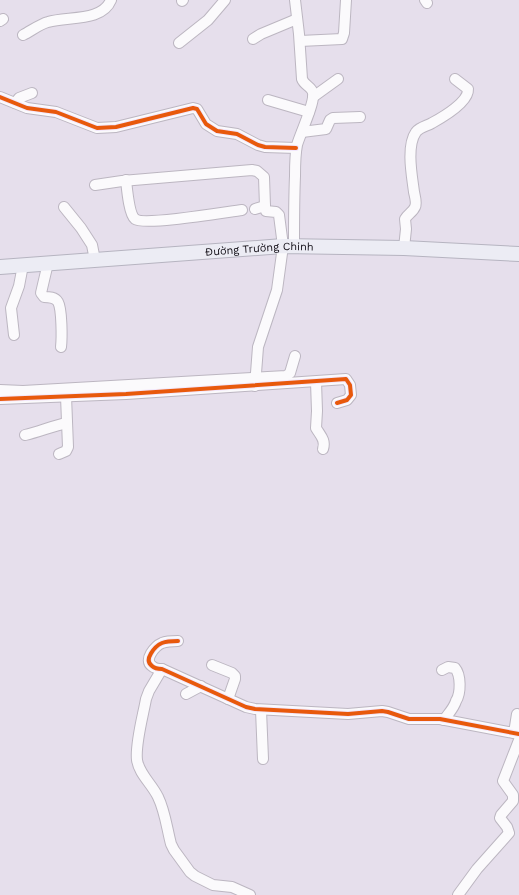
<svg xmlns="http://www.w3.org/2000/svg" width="519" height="895" font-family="'Work Sans',sans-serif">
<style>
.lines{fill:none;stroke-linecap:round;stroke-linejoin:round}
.minor-casing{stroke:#bcb6c1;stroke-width:12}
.highway-casing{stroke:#b6b4c0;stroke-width:16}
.minor{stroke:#fbfafc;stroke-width:10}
.highway{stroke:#ececf4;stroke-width:14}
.cycleway-casing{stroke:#f2e7fc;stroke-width:6}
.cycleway{stroke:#e8590c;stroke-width:4}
.labels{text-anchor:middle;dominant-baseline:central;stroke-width:4;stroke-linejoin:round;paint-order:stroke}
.street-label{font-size:11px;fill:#0f0b13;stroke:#f2e7fc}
</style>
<rect width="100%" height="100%" fill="#e6dfec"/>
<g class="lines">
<defs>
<g id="minor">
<path d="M425 0 427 3"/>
<path d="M182 1 183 0"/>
<path d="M0 21 3 19"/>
<path d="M23 35C31 31 40 24 48 22 68 16 102 22 111 0"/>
<path d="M253 39 261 34 297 19"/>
<path d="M300 41 342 39 344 33 346 0"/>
<path d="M179 43 208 20 225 0"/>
<path d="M0 97 27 108 56 112 97 128 116 127 193 108 197 109 206 124 217 131 237 134 258 145 265 147 296 148"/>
<path d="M313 97 338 79"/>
<path d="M268 100 309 112"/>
<path d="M15 103 19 98 32 93"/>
<path d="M302 132 326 129 330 120 333 118 360 117"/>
<path d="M126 180C127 189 129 214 135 219 144 226 226 212 242 210"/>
<path d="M95 185 122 181 252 170 257 171 264 177 265 206 266 211 276 212 279 215 283 246 277 290 258 347 255 386"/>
<path d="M64 207 81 228 92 245 95 260"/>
<path d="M255 209 265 206"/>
<path d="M294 246C294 223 294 199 295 176 295 166 295 155 297 145 300 134 315 103 313 93 312 87 304 85 302 79L299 34 295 0"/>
<path d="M404 248 406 229 405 219C408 214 413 212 415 207 417 203 415 197 414 192 412 176 406 146 416 132 420 127 427 126 432 123 443 117 469 102 468 89L455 79"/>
<path d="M48 263 41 293 44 297C49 297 55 297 58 302 62 309 62 338 61 347"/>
<path d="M14 335 11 308 19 286 23 265"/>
<path d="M316 382 317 411 316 428C320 435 326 440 323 449"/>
<path d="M0 390 23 391 286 376 290 373 295 356"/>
<path d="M0 399 126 394 346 379 350 385 351 395 347 400 337 403"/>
<path d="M25 435C39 432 52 426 67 423"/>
<path d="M59 454 66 451 68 447 66 396"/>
<path d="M178 641C172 641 167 641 162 643 155 646 143 660 152 666 154 668 159 669 162 669L246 707 255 709 348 714 382 711 388 712 409 719H440L519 734"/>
<path d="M212 665 232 673 235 676V679L228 699"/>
<path d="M162 669 149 691 146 699C143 716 135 744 137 760 139 774 152 784 158 797 165 811 167 829 171 844L174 850 190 872 195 876 213 885 232 887 250 895"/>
<path d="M442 670 448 667 455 668C461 675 461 693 456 701 454 708 448 714 444 720"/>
<path d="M186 694 201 686"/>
<path d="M261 710 263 759"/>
<path d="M514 733 517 714"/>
<path d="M458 895 477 869 509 833 507 827 500 818 501 815 513 801V795L503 781 519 740"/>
</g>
<g id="highway">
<path id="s1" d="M0 267 283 246 404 248 519 254"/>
</g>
</defs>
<use href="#minor" class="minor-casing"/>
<use href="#highway" class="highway-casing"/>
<use href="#minor" class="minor"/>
<use href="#highway" class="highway"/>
<defs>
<g id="cycleway">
<path d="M0 97 27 108 56 112 97 128 116 127 193 108 197 109 206 124 217 131 237 134 258 145 265 147 296 148"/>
<path d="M0 399 126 394 346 379 350 385 351 395 347 400 337 403"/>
<path d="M178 641C172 641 167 641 162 643 155 646 143 660 152 666 154 668 159 669 162 669L246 707 255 709 348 714 382 711 388 712 409 719H440L519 734"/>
</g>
</defs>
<use href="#cycleway" class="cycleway-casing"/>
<use href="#cycleway" class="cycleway"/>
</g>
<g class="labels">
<g class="street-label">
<text stroke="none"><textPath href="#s1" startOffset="260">Đường Trường Chinh</textPath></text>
</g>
</g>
</svg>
